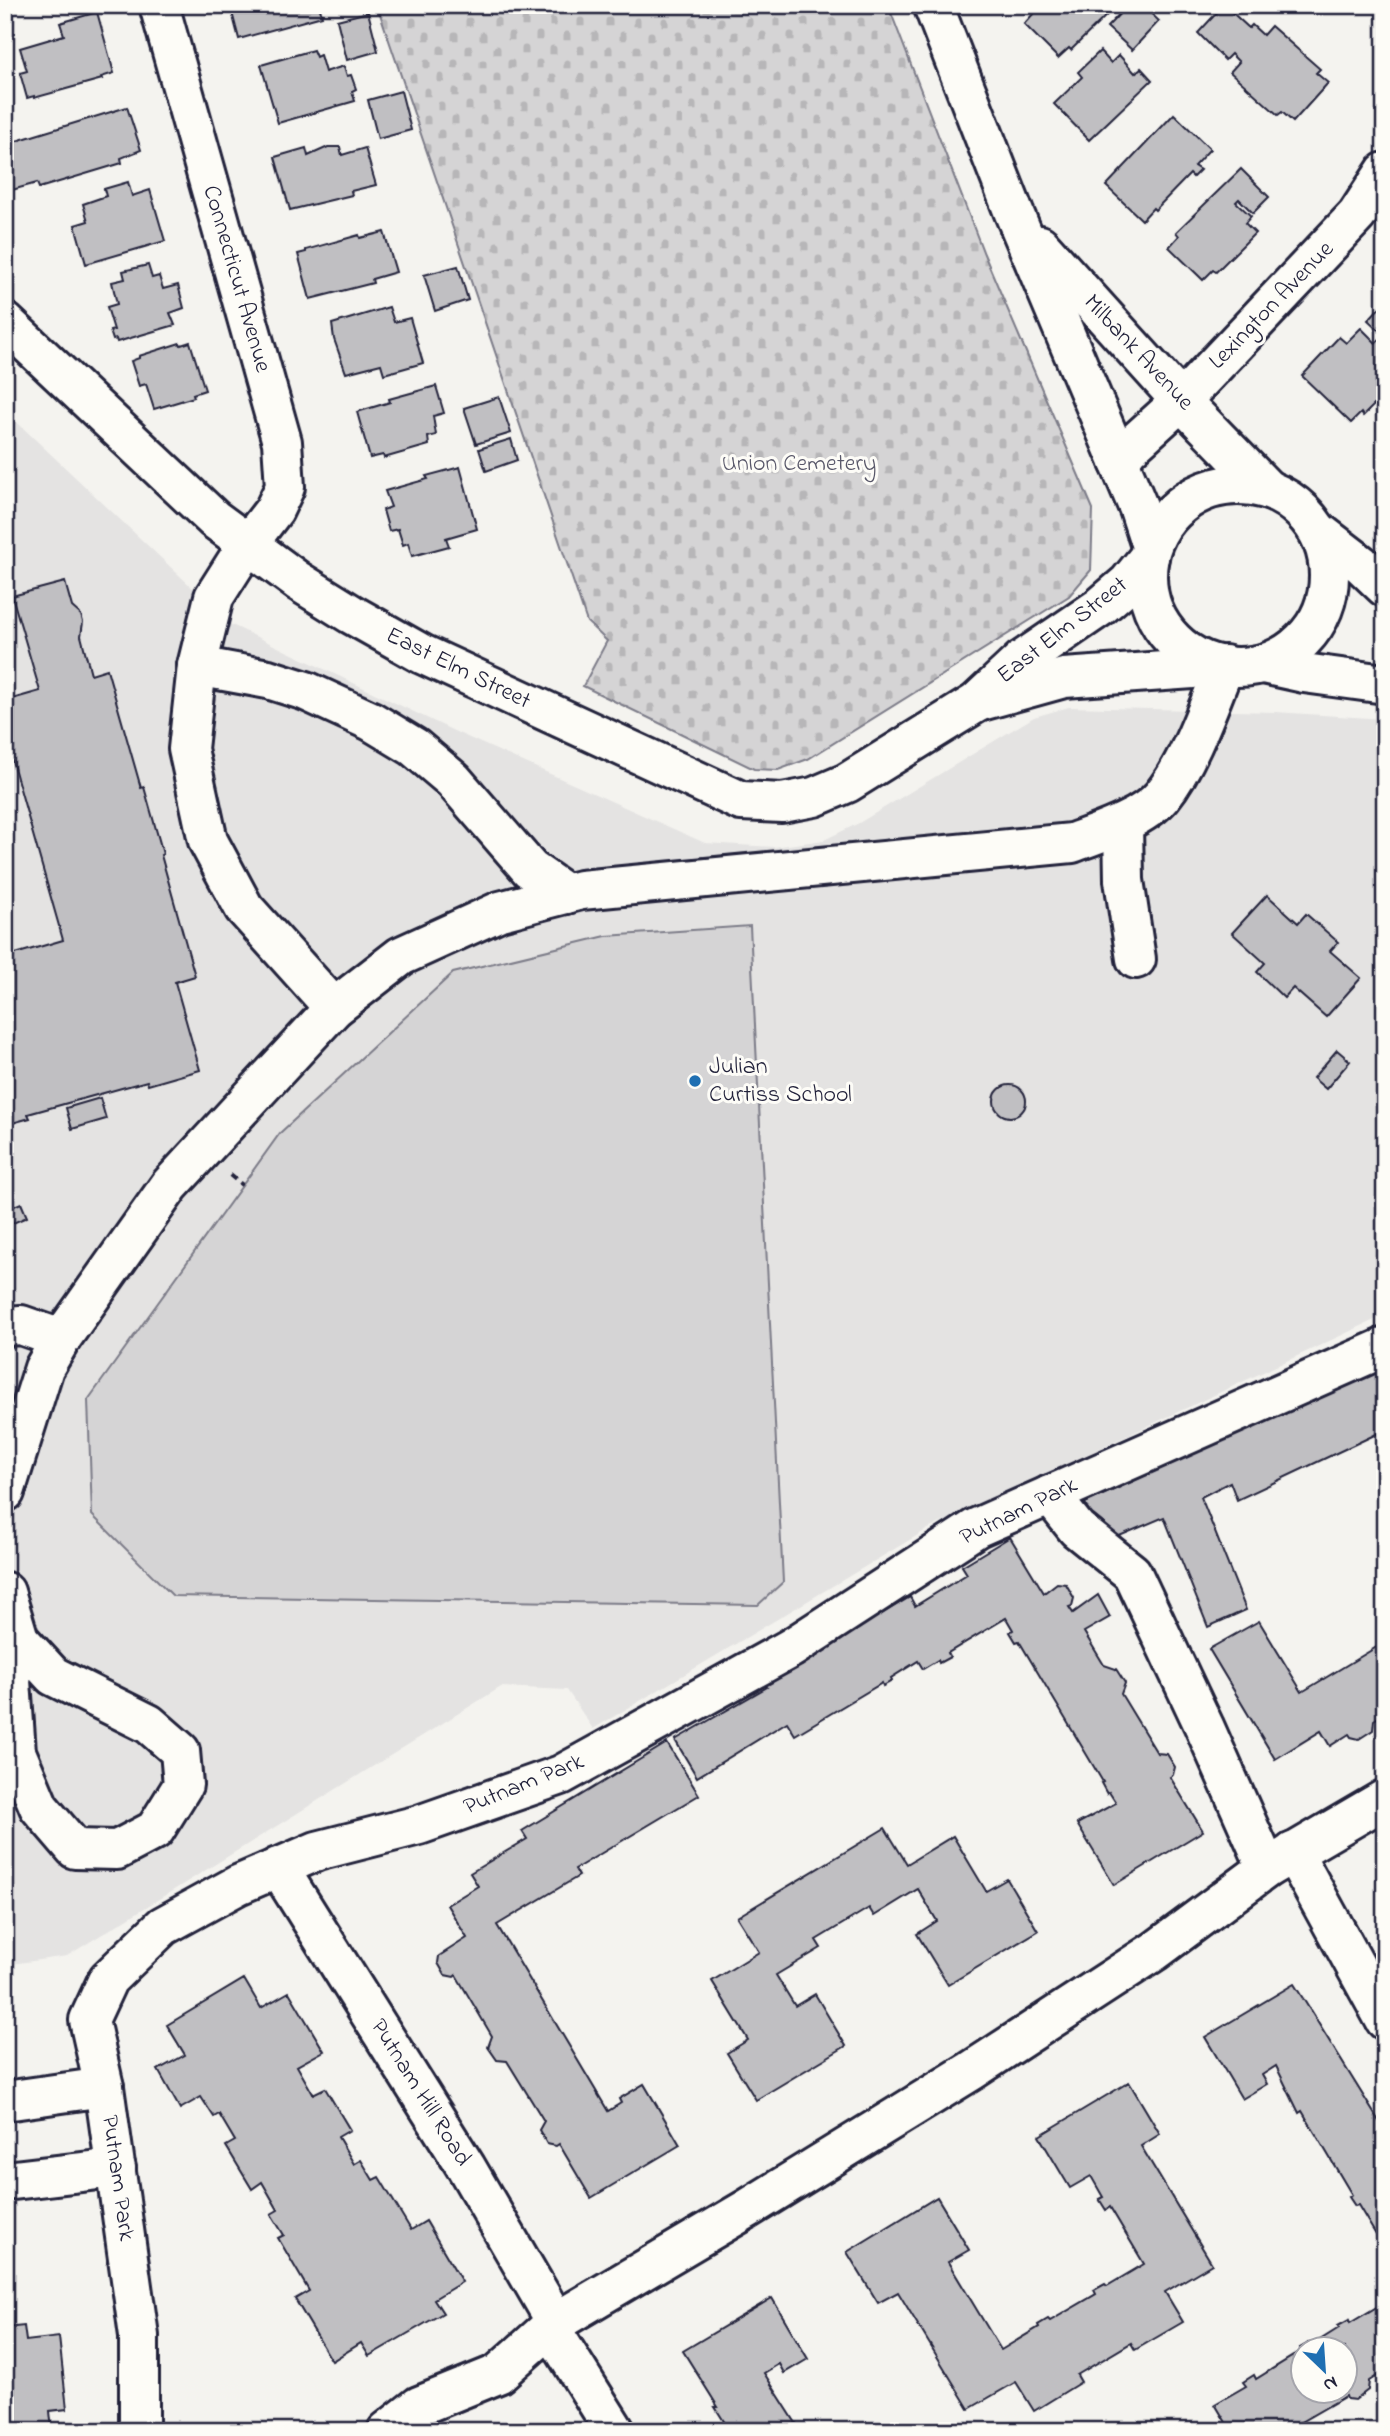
<svg xmlns="http://www.w3.org/2000/svg" width="1390" height="2436" font-family="'Indie Flower',sans-serif">
<style>
.built{fill:#e4e3e2}
.cemetery{fill:url(#cemetery-stones);stroke:#7c7b88;stroke-width:2}
.pitch{fill:#d5d4d5;stroke:#7c7b88;stroke-width:2}
.building{fill:#c0bfc2;stroke:#22223b;stroke-width:2;fill-rule:evenodd}
.lines{fill:none;stroke-linecap:round;stroke-linejoin:round}
.minor-casing{stroke:#22223b;stroke-width:44}
.major-casing{stroke:#22223b;stroke-width:44}
.path{stroke:#22223b;stroke-width:4.5;stroke-dasharray:7 5;stroke-linecap:butt}
.minor{stroke:#fdfcf7;stroke-width:38}
.major{stroke:#fdfcf7;stroke-width:38}
.poi-dot{fill:#1f6fb2;stroke:#fdfcf7;stroke-width:2.5}
.labels{text-anchor:middle;dominant-baseline:central;stroke-width:6;stroke-linejoin:round;paint-order:stroke}
.street-label{font-size:24px;fill:#22223b;stroke:#fdfcf7}
.park-label{font-size:24px;fill:#585769;stroke:#fdfcf7}
.poi-label{font-size:24px;fill:#22223b;stroke:#fdfcf7;text-anchor:start}
</style>
<defs>
<pattern id="cemetery-stones" width="16" height="16" patternUnits="userSpaceOnUse" patternTransform="scale(1.75)"><rect width="16" height="16" fill="#d5d4d5"/><path d="M2 7V4a2 2 0 0 1 4 0v3zM10 15v-3a2 2 0 0 1 4 0v3z" fill="#b7b6b8"/></pattern>
</defs>
<rect width="100%" height="100%" fill="#f4f3ef"/>
<filter id="ink" filterUnits="userSpaceOnUse"><feTurbulence type="fractalNoise" baseFrequency=".0143" numOctaves="2"/><feDisplacementMap in="SourceGraphic" scale="14" xChannelSelector="R" yChannelSelector="G"/><feConvolveMatrix kernelMatrix="1 2 1 2 8 2 1 2 1" color-interpolation-filters="sRGB"/></filter>
<g filter="url(#ink)">
<path class="built" d="M5 411 232 625 456 732 705 843 774 847 824 840 859 823 1034 717 1069 707 1275 712 1385 719V1315L928 1529 593 1729 567 1690 501 1687 67 1956 5 1965Z"/>
<path class="cemetery" d="M377 5H888L984 254 1093 509 1091 570 1069 596 808 759 778 770 754 769 583 686 607 641 587 622Z"/>
<path class="pitch" d="M750 926 783 1582 758 1605 173 1596 92 1515 88 1400 280 1133 453 973 606 936Z"/>
<g class="building">
<path d="M230 5H319L322 16 239 39Z"/>
<path d="M1035 5H1111L1114 8 1071 50 1069 48 1058 58 1024 24 1034 13 1031 10Z"/>
<path d="M1128 5H1142L1159 21 1132 50 1107 27Z"/>
<path d="M1224 5 1249 28 1252 25 1263 35 1271 26 1320 69 1316 73 1328 83 1293 122 1282 112 1278 115 1230 72 1239 62 1231 54 1225 60 1198 33Z"/>
<path d="M97 12 114 73 101 77 102 79 34 98V96L27 98 20 73 27 71 20 48 64 35 60 23Z"/>
<path d="M368 12 378 51 347 60 337 20Z"/>
<path d="M313 50 316 57 320 55 325 72 344 66 347 76 351 75 356 89 352 91 355 101 278 123 261 65Z"/>
<path d="M1100 51 1111 63 1119 55 1135 73 1141 68 1152 80 1089 140 1054 104 1082 77 1078 72Z"/>
<path d="M401 91 411 130 378 139 368 100Z"/>
<path d="M127 107 141 150 121 158 122 163 39 188 37 183 5 192V132L9 130 13 142Z"/>
<path d="M1174 114 1210 149 1194 166 1200 170 1193 177 1190 174 1155 210 1153 208 1142 220 1106 186Z"/>
<path d="M328 147H340L342 155 365 148 376 185 351 191 352 195 290 210 275 157 306 148 308 156Z"/>
<path d="M1241 169 1269 197 1253 213 1239 199 1236 202 1251 216 1245 223 1255 233 1216 272 1213 270 1203 280 1169 247 1179 236 1176 232Z"/>
<path d="M128 182 132 196 150 190 165 241 86 264 75 225 88 221 83 204 106 196 104 189Z"/>
<path d="M384 232 396 272 372 279 373 283 310 299 298 254 306 252V250L359 235 360 238Z"/>
<path d="M148 265 152 278 159 276 163 289 178 285 184 308 170 313 175 325 117 342 116 339 113 340 110 331 114 330 107 307 117 304 112 282 125 279 123 271Z"/>
<path d="M458 266 468 300 435 311 424 275Z"/>
<path d="M1381 306 1385 310V336L1368 320Z"/>
<path d="M389 307 394 322 410 318 423 363 384 374 381 364 346 373 334 339 332 324Z"/>
<path d="M1361 328 1376 343 1382 337 1385 338V400L1377 407 1375 404 1363 416 1361 413 1351 423 1302 376 1339 337 1346 343Z"/>
<path d="M190 342 205 390 193 394 194 397 154 409 146 384 139 386 131 361 139 358V356L180 343 181 345Z"/>
<path d="M436 386 444 413 433 416 436 435 428 437 429 445 384 458 383 455 370 458 357 412 390 402 389 399Z"/>
<path d="M499 397 511 433 476 444 464 408Z"/>
<path d="M511 439 517 460 486 471 479 449Z"/>
<path d="M460 467 477 529 446 538 449 546 412 556 408 543 403 545 398 529 389 531 383 510 391 507 385 491 428 479 426 476Z"/>
<path d="M65 582 72 607 81 615 83 622 81 636 91 674 107 669 141 788 144 787 163 854 161 855 195 976 175 982 200 1070 148 1085 147 1081 28 1114 30 1118 5 1125V957L63 940 5 736V701L40 691 12 596Z"/>
<path d="M1267 895 1298 923 1306 914 1338 942 1330 951 1361 978 1326 1017 1293 988 1284 998 1257 972 1265 963 1232 933Z"/>
<path d="M1337 1050 1350 1061 1326 1089 1313 1078Z"/>
<circle cx="1010" cy="1101" r="16"/>
<path d="M100 1098 106 1119 72 1129 66 1108Z"/>
<path d="M21 1203 27 1217 13 1223 7 1209Z"/>
<path d="M1385 1365V1430L1237 1500 1230 1482 1201 1497 1246 1610 1208 1627 1164 1517 1103 1543 1085 1503Z"/>
<path d="M1010 1537 1044 1593 1057 1583 1066 1584 1074 1598 1072 1606 1069 1607 1073 1613 1098 1595 1110 1617 1084 1632 1104 1665 1116 1669 1125 1683 1121 1694 1157 1753 1167 1754 1175 1767 1173 1775 1170 1777 1203 1831 1114 1885 1077 1824 1116 1803 1109 1792 1107 1794 1101 1783 1103 1782 1019 1641 1016 1642 1010 1632 1013 1630 1006 1618 948 1653 950 1657 939 1663 938 1660 923 1669 918 1661 891 1678 892 1681 883 1686 882 1683 795 1735 787 1722 697 1777 675 1740 767 1687 764 1684 910 1597 915 1606 967 1574 962 1566Z"/>
<path d="M1259 1621 1302 1692 1385 1642V1713L1374 1720 1373 1730 1359 1739 1351 1737 1349 1734 1330 1746 1321 1731 1275 1759 1209 1649Z"/>
<path d="M667 1743 699 1795 575 1869 579 1876 497 1925 608 2111 621 2103 619 2099 644 2084 680 2145 591 2198 559 2144 556 2146 547 2144 539 2130 544 2121 507 2061 497 2060 488 2047 492 2036 456 1975 454 1977 445 1975 438 1963 439 1956 467 1938 447 1905 478 1886 470 1873 527 1839 522 1831Z"/>
<path d="M885 1828 907 1864 953 1836 986 1891 1007 1879 1038 1931 948 1985 917 1934 937 1921 918 1889 874 1916 869 1908 816 1940 821 1948 776 1975 795 2006 815 1994 846 2046 756 2100 727 2053 748 2040 712 1981 759 1952 737 1917Z"/>
<path d="M244 1979 261 2008 289 1992 324 2051 297 2066 313 2094 325 2088 350 2130 338 2137 354 2164 361 2160 373 2180 379 2177 411 2230 426 2221 462 2282 434 2299 443 2313 369 2356 361 2343 332 2361 295 2299 309 2291 278 2238 284 2235 271 2214 278 2210 262 2182 252 2189 226 2146 235 2141 219 2114 214 2117 201 2097 180 2109 158 2070 185 2055 167 2025Z"/>
<path d="M1294 1984 1385 2131V2250L1358 2205 1355 2206 1349 2197 1352 2195 1302 2111 1299 2113 1276 2066 1262 2075 1267 2084 1242 2099 1205 2037Z"/>
<path d="M1129 2082 1160 2134 1141 2146 1212 2264 1165 2292 1183 2322 1135 2350 1131 2343 1077 2375 1081 2382 1034 2411 1016 2382 969 2409 898 2292 878 2303 847 2252 937 2197 969 2250 948 2262 1001 2350 1039 2327 1038 2325 1048 2319 1050 2321 1096 2294 1094 2290 1105 2284 1107 2286 1144 2264 1110 2207 1106 2210 1099 2199 1103 2197 1091 2176 1070 2188 1039 2136Z"/>
<path d="M772 2298 808 2359 784 2373 779 2364 764 2373 801 2431H730L715 2407H718L683 2351Z"/>
<path d="M1385 2302V2371L1369 2381 1368 2390 1355 2400 1347 2399 1346 2396 1285 2431H1231L1215 2404 1246 2386 1243 2382 1254 2375 1256 2379 1301 2351 1300 2348 1311 2342 1312 2345 1339 2328 1338 2326 1349 2320 1350 2323ZM1302 2348H1344V2390H1302Z"/>
<path d="M24 2326 26 2341 59 2337 67 2409 50 2411 52 2431H5V2328Z"/>
</g>
<g class="lines">
<defs>
<g id="minor">
<path d="M159 5 282 442 285 487 274 510 247 545 214 597 197 666 188 749 208 841 244 908 334 1008"/>
<path d="M5 322 214 519 298 581 351 614 422 654 741 801 782 803 814 797 847 783 976 703 1021 661 1100 607 1128 583 1149 557"/>
<path d="M1119 462 1128 449 1181 401 1357 215 1385 172"/>
<path d="M197 666 268 679 306 691 371 721 414 747 453 780 530 869 566 894"/>
<path d="M981 701 1064 678 1193 669 1212 664"/>
<path d="M1123 824 1124 880 1136 959"/>
<path d="M5 1326 21 1325 61 1339"/>
<path d="M5 1492 44 1368 61 1339 170 1185 334 1008 401 956 500 911 581 890 1072 843C1099 833 1143 819 1162 796 1190 761 1208 707 1225 665"/>
<path d="M1050 1495 1077 1529 1132 1573 1204 1726 1267 1868"/>
<path d="M5 1592 19 1639 11 1681 16 1752 39 1807 75 1849 117 1850 155 1830 183 1785 180 1751 149 1724 53 1676 19 1639"/>
<path d="M1293 1852 1385 2020"/>
<path d="M278 1867 466 2167 556 2322"/>
<path d="M5 2101 104 2087"/>
<path d="M5 2181 116 2168"/>
<path d="M550 2327 615 2431"/>
<path d="M139 2431V2336L104 2087 89 2020 108 1979 163 1926 238 1885 317 1851 419 1825 561 1775 791 1648 976 1528 1385 1347"/>
<path d="M387 2431 419 2406 498 2374 556 2322 747 2209 971 2071 1155 1951 1267 1868 1385 1799"/>
</g>
<g id="major">
<path d="M933 5 1014 213 1139 509 1151 546"/>
<path d="M1040 245 1181 401 1266 488"/>
<circle cx="1238" cy="576" r="91"/>
<path d="M1319 532 1362 565 1385 587"/>
<path d="M1263 664 1304 673 1385 684"/>
</g>
</defs>
<use href="#minor" class="minor-casing"/>
<use href="#major" class="major-casing"/>
<path class="path" d="M230 1175 242 1185"/>
<use href="#minor" class="minor"/>
<use href="#major" class="major"/>
</g>
</g>
<circle class="poi-dot" cx="695" cy="1081" r="7"/>
<g class="labels">
<g class="street-label">
<text transform="translate(236 279) rotate(74)">Connecticut Avenue</text>
<text transform="translate(1272 306) rotate(-46)">Lexington Avenue</text>
<text transform="translate(1138 353) rotate(47)">Milbank Avenue</text>
<text transform="translate(1063 631) rotate(-38)">East Elm Street</text>
<text transform="translate(458 669) rotate(26)">East Elm Street</text>
<text transform="translate(1019 1512) rotate(-26)">Putnam Park</text>
<text transform="translate(524 1785) rotate(-22)">Putnam Park</text>
<text transform="translate(420 2093) rotate(58)">Putnam Hill Road</text>
<text transform="translate(117 2178) rotate(82)">Putnam Park</text>
</g>
<g class="park-label">
<text x="799" y="464">Union Cemetery</text>
</g>
<g class="poi-label">
<text x="709" y="1067">Julian<tspan x="709" dy="28">Curtiss School</tspan></text>
</g>
</g>
<rect width="1390" height="2436" fill="none" stroke="#fdfcf7" stroke-width="28"/>
<rect x="14" y="14" width="1362" height="2408" fill="none" stroke="#22223b" stroke-width="2.5" filter="url(#ink)"/>
<g transform="translate(1324 2370) rotate(155)"><circle r="33" fill="#fdfcf7" stroke="#a5a5ac" stroke-width="2"/>
<path d="M0-5L12 26L0 18L-12 26Z" fill="#1f6fb2"/>
<text y="-10" font-size="19" font-weight="bold" text-anchor="middle" fill="#22223b">N</text>
</g>
</svg>
